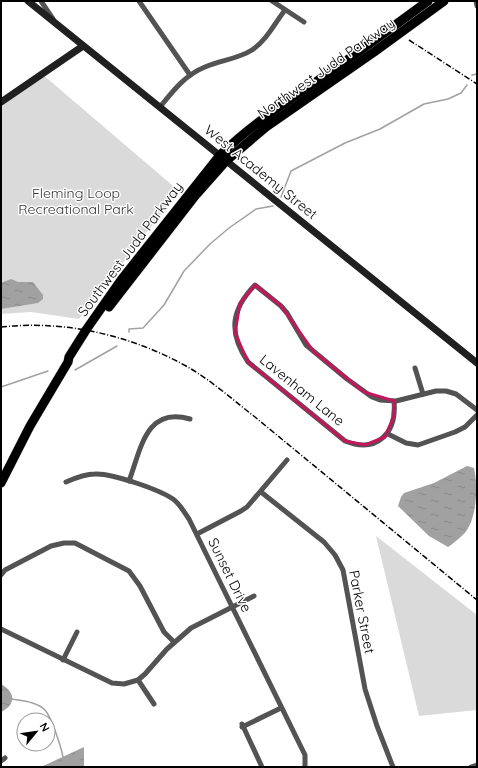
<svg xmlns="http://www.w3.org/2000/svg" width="478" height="768" font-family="Quicksand,sans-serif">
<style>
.park{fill:#dadada}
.water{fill:url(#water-ripples)}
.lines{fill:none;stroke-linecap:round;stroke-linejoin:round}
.stream{stroke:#a1a1a1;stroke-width:1.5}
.highway-casing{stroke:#dbdbdb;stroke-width:10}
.street{stroke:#535353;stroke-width:5}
.secondary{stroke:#202020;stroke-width:7}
.highway{stroke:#000;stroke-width:9}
.rail{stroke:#000;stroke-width:1.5;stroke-dasharray:6 2 1 2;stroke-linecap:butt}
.marked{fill:none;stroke:#c2185b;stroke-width:3;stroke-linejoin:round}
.labels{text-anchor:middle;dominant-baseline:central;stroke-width:3;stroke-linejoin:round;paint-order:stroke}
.street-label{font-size:14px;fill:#000;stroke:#fff}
.park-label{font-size:14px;fill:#313131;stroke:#fff}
</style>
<defs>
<pattern id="water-ripples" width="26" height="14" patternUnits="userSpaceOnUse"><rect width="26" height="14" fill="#a1a1a1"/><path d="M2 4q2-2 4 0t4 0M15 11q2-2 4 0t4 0" fill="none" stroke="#898989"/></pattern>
</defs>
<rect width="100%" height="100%" fill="#fff"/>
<g class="park">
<path d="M42 74 179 191 79 319 31 312 1 314V100Z"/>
<path d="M376 536 477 615V710L419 716Z"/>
</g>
<g class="water">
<path d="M11 279 18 282H33L43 295V299L38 303 1 309V283Z"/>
<path d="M467 466 474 468C478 485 477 515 467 530 463 536 456 541 451 545L448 547 429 536 398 506 401 497 404 493 434 483Z"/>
<path d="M1 684C15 692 17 704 1 712Z"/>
<path d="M84 747V767H41Z"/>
</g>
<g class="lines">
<g class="stream">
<path d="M472 75 477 74"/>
<path d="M281 197 291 171 345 143 380 129 424 104 448 99 461 93 467 85"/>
<path d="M129 332V329L143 328 164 305 184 271 210 244 229 228 256 209 273 206"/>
<path d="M75 370 117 346"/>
<path d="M1 387 48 371"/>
<path d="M12 699C22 701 38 702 45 710 52 718 61 747 63 757"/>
</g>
<defs>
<g id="highway">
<path d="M109 307 195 196 226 161 266 127 374 52 444 1"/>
<path d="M1 483 30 426 68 362 69 357 86 330 121 280 220 155C253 123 292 98 329 73 363 49 395 25 428 1"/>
</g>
</defs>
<use href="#highway" class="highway-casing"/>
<g class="street">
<path d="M41 1 53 19"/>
<path d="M139 1 190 75"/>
<path d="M272 1 304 22"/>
<path d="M476 1 477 6"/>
<path d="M160 107C173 91 185 75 205 67 221 60 238 59 252 50 266 41 275 23 285 10"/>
<path d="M415 368 423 394"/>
<path d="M394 401C397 433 377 454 345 441L248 362C228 332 231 310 255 285L281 306 287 313 306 345 347 379 372 397 380 400 396 401 436 391H446L456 394 477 410"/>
<path d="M388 434 406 443 418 445 455 432 465 427 477 415"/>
<path d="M129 481C141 449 146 406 190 419"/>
<path d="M66 482C75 478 85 474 95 474 112 473 160 490 173 499 180 504 184 512 189 519L305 755V767"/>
<path d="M261 492 324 542 335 555 343 570 365 689 377 726 393 767"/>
<path d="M197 534 241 511 247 507 287 460"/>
<path d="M1 575 5 570 51 546 64 543H75L129 571 140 586 164 632 174 642"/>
<path d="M1 629 112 683 124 684 138 680 145 674 167 649 191 628 254 596"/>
<path d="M63 660 77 632"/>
<path d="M138 680 154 704"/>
<path d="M242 724 262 767"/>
<path d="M242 727 281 708"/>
<path d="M1 761 5 758"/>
<path d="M471 767 477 765"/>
</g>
<g class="secondary">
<path d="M28 1 477 363"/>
<path d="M1 102 83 46"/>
</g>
<use href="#highway" class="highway"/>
<g class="rail">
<path d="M409 40 477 84"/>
<path d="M1 327C65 320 130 335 186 366 211 380 233 400 255 417L477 600"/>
</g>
</g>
<path class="marked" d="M255 285 281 306 314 352 364 392 394 401V416L385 437 365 445 345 441 248 362 235 333 240 303Z"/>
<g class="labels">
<g class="street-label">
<text transform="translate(326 68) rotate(-35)">Northwest Judd Parkway</text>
<text transform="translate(261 172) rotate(39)">West Academy Street</text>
<text transform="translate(130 249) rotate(-53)">Southwest Judd Parkway</text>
<text transform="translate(302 390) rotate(39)">Lavenham Lane</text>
<text transform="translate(230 575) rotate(64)">Sunset Drive</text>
<text transform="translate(362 612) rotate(79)">Parker Street</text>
</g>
<g class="park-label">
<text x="76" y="193">Fleming Loop<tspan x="76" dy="16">Recreational Park</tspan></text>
</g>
</g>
<rect width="478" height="768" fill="none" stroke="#000000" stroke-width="4"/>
<g transform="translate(36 732) rotate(61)"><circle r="19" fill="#ffffff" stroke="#999999"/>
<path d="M0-3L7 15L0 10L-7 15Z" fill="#000000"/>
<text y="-6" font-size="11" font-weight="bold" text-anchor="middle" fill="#000000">N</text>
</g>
</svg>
